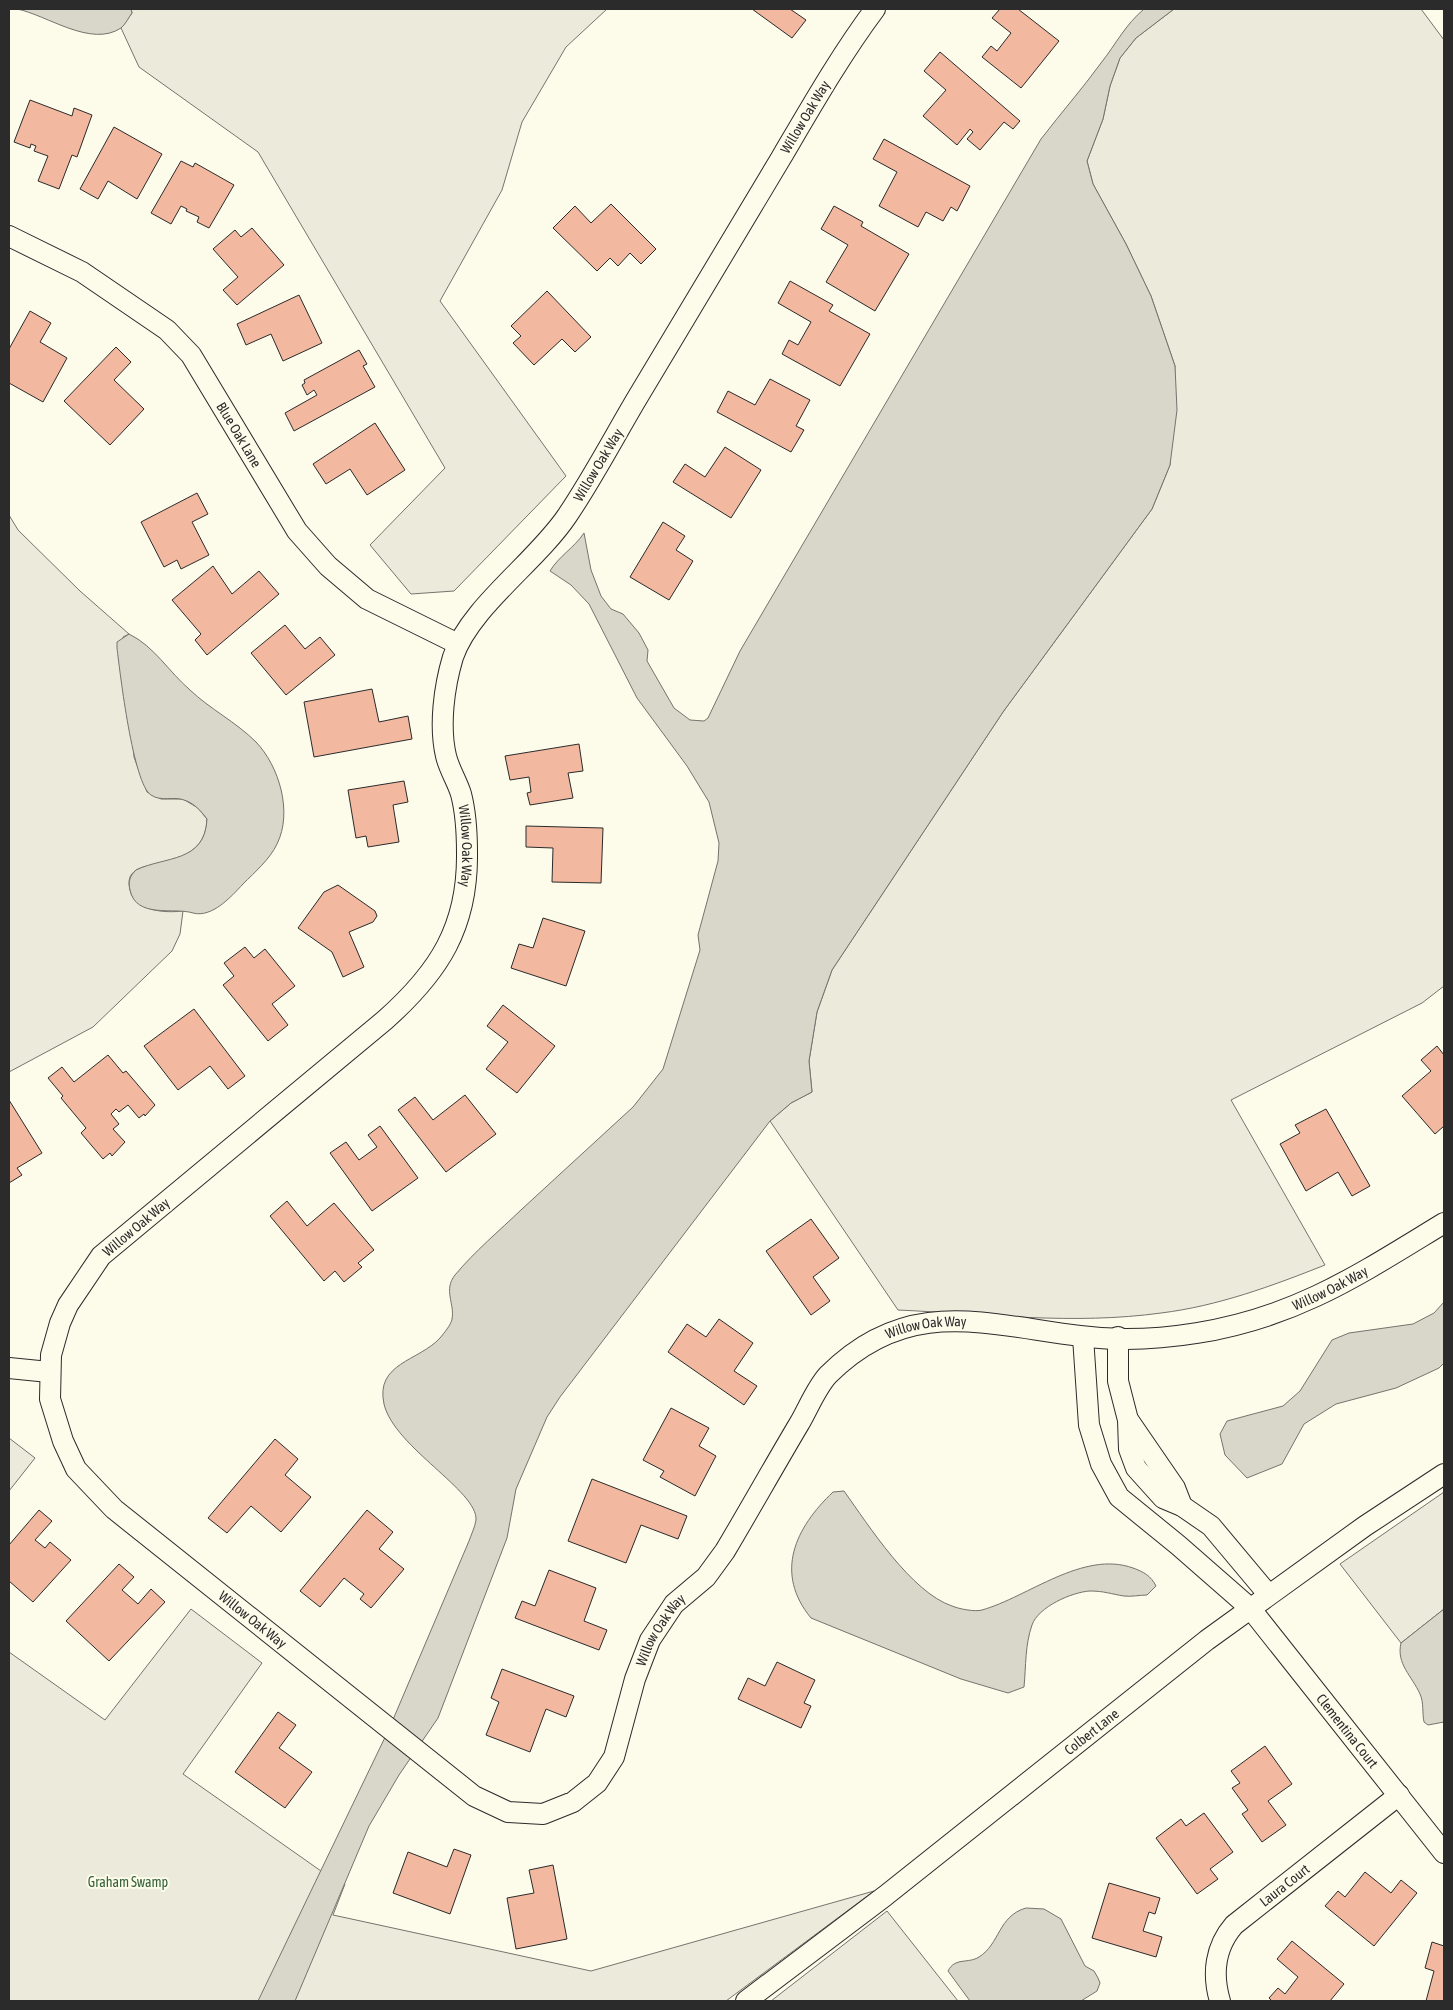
<svg xmlns="http://www.w3.org/2000/svg" width="1453" height="2010" font-family="'Asap Condensed',sans-serif">
<style>
.green{fill:#ecebdb;stroke:#74746e}
.water{fill:#d8d7c9;stroke:#74746e}
.building{fill:#f2b8a0;stroke:#2b2b2b}
.lines{fill:none;stroke-linecap:round;stroke-linejoin:round}
.minor-casing{stroke:#2b2b2b;stroke-width:22}
.minor{stroke:#fdfbea;stroke-width:20}
.labels{text-anchor:middle;dominant-baseline:central;stroke-width:4;stroke-linejoin:round;paint-order:stroke}
.street-label{font-size:14px;fill:#2b2b2b;stroke:#fdfbea}
.park-label{font-size:14px;fill:#34623c;stroke:#fdfbea}
</style>
<rect width="100%" height="100%" fill="#fdfbea"/>
<g class="green">
<path d="M131 9H607L566 47 522 122 502 190 440 301 566 476 454 591 411 594 370 545 445 468 258 152 139 67 121 28 132 13Z"/>
<path d="M1174 9H1421L1444 40V986L1422 1003 1231 1100 1325 1265C1272 1286 1218 1306 1161 1313 1074 1325 985 1314 898 1310L770 1121 791 1103 812 1092 809 1061 817 1012 832 970 1003 712 1152 509 1170 465 1175 366 1151 296 1126 244 1093 184 1087 161 1103 119 1110 86 1120 58 1136 38Z"/>
<path d="M9 515 18 530 80 591 129 634 123 637 134 757 147 792 161 799H183L198 808 207 819C206 847 188 856 162 863 152 866 138 865 131 875 128 880 129 886 130 890 135 912 166 913 183 911L180 934 172 951 93 1027 9 1072Z"/>
<path d="M9 1438 35 1458 9 1491Z"/>
<path d="M1444 1492V1609L1401 1643 1340 1564Z"/>
<path d="M191 1609 262 1663 183 1774 321 1871 345 1884 333 1915 591 1971 874 1891 726 2001H9V1652L105 1720Z"/>
<path d="M887 1911 958 2001H771Z"/>
</g>
<g class="water">
<path d="M17 9H131L132 13C129 17 125 25 121 28 91 48 47 15 17 9Z"/>
<path d="M1144 9H1174L1136 38 1120 58 1110 86 1103 119 1087 161 1093 184 1126 244 1151 296 1175 366 1177 410 1170 465 1152 509 1003 712 832 970 817 1012 809 1061 812 1092 791 1103 770 1121 560 1397 547 1417 516 1489 507 1538 438 1718 399 1775 369 1826 295 2001H258L389 1729 469 1541C471 1535 475 1527 476 1520 478 1491 394 1447 384 1404 375 1363 419 1361 440 1338 444 1333 451 1325 452 1319 455 1304 443 1290 455 1275 475 1251 499 1231 522 1209 559 1175 596 1141 633 1107L663 1069 700 950 698 935 718 861 719 843 709 802 687 766 637 698 589 604 571 585 550 571C559 556 574 548 584 533L591 570 601 596 611 609 623 614 639 633 648 650 647 661 674 708 690 720 704 721 708 718 740 651 1041 139C1061 113 1082 89 1101 63 1116 44 1125 25 1144 9Z"/>
<path d="M129 634C154 646 169 672 190 690 210 709 236 722 256 742 279 766 293 812 277 844 270 859 255 872 243 884 231 897 212 918 193 913 174 907 136 919 130 890 128 881 130 876 136 870 165 856 205 863 207 819 201 811 194 803 184 800 174 796 161 802 151 795 133 784 120 673 117 648V642Z"/>
<path d="M1444 1302V1363L1439 1368 1396 1388 1336 1404 1304 1424 1282 1464 1247 1478 1225 1455 1220 1434 1227 1421 1283 1406 1300 1391 1332 1340 1349 1333 1413 1324 1434 1313Z"/>
<path d="M844 1491C869 1526 911 1592 952 1606 959 1609 975 1612 982 1610 1028 1597 1083 1550 1133 1568 1144 1572 1151 1576 1156 1586L1147 1595C1140 1595 1131 1597 1124 1596 1111 1594 1104 1591 1090 1591 1072 1592 1038 1607 1032 1625 1025 1645 1026 1666 1024 1687L1008 1693 961 1679 811 1618C774 1573 795 1528 833 1492Z"/>
<path d="M1444 1609V1722L1428 1725 1424 1722C1422 1712 1424 1703 1420 1694 1412 1676 1396 1664 1401 1643Z"/>
<path d="M1026 1908 1044 1909 1061 1919 1085 1966 1094 1971 1098 1978 1100 1983 1097 1991 1081 2001H970L948 1971C955 1957 968 1964 979 1957 1000 1944 998 1916 1026 1908Z"/>
</g>
<g class="building">
<path d="M752 9H790L806 20 792 38Z"/>
<path d="M1000 9H1018L1059 41 1021 88 982 57 991 46 997 51 1011 33 992 18Z"/>
<path d="M940 52 1020 121 1013 129 1004 122 980 150 967 139 973 132 970 129 957 145 923 116 946 90 924 71Z"/>
<path d="M30 100 72 116 74 108 92 115 77 157 72 155 59 189 38 181 48 156 34 151 36 146 31 144 30 148 14 142Z"/>
<path d="M114 127 162 154 137 199 108 181 98 199 80 189Z"/>
<path d="M884 139 970 186 957 211 951 207 943 221 926 212 918 227 879 206 897 172 873 159Z"/>
<path d="M181 161 193 167 195 163 234 185 209 228 197 222 199 217 186 211 187 209 181 206 171 224 151 213Z"/>
<path d="M611 204 656 249 641 264 630 253 618 266 610 258 597 271 553 228 575 206 591 223Z"/>
<path d="M834 206 863 222 861 226 909 254 875 311 826 282 848 245 821 229Z"/>
<path d="M252 228 284 265 237 305 223 290 238 277 213 249 235 230 241 237Z"/>
<path d="M790 281 833 305 829 311 870 334 840 386 782 354 789 340 798 345 811 322 778 303Z"/>
<path d="M547 291 591 337 575 352 562 339 534 365 513 343 521 336 511 326Z"/>
<path d="M299 295 322 343 283 361 271 334 246 345 237 324Z"/>
<path d="M30 311 51 323 40 342 67 358 43 402 9 383V349Z"/>
<path d="M116 347 131 362 114 380 144 409 110 445 64 401Z"/>
<path d="M359 350 367 364 363 366 375 387 294 431 285 413 317 395 314 390 307 395 302 385 305 383 304 380Z"/>
<path d="M770 379 810 400 796 426 804 430 791 452 717 412 728 391 755 405Z"/>
<path d="M375 423 405 470 367 495 350 469 326 484 313 464Z"/>
<path d="M725 447 761 470 731 518 673 482 685 464 705 477Z"/>
<path d="M197 493 208 514 192 522 209 555 181 569 177 560 164 567 141 522Z"/>
<path d="M663 522 685 536 676 550 693 561 669 600 630 577Z"/>
<path d="M213 566 232 594 259 571 279 594 207 655 195 640 201 634 172 600Z"/>
<path d="M285 625 305 649 320 637 335 655 286 695 251 653Z"/>
<path d="M372 689 379 722 408 716 412 739 314 757 304 702Z"/>
<path d="M579 744 583 771 568 773 573 798 530 805 527 793 531 792 529 777 510 780 505 756Z"/>
<path d="M404 781 408 802 393 805 399 842 368 847 366 836 356 838 348 790Z"/>
<path d="M526 826 603 828 601 883 552 882 553 848 526 847Z"/>
<path d="M338 885 375 911 377 916 373 922 349 932 364 967 343 977 332 952 298 928 324 892Z"/>
<path d="M543 918 585 931 566 986 511 968 519 944 533 948Z"/>
<path d="M245 947 254 958 265 949 295 986 272 1004 288 1025 268 1041 223 985 234 976 224 963Z"/>
<path d="M503 1005 555 1046 517 1093 486 1069 508 1042 487 1026Z"/>
<path d="M194 1009 245 1076 228 1089 210 1066 178 1090 144 1046Z"/>
<path d="M1437 1046 1444 1055V1126L1435 1134 1402 1096 1431 1071 1421 1060Z"/>
<path d="M108 1055 123 1073 126 1071 155 1105 145 1116 144 1114 139 1118 128 1105 119 1112 116 1109 111 1114 119 1124 113 1129 125 1142 112 1156 110 1153 103 1159 81 1133 86 1128 61 1098 63 1096 48 1078 62 1067 74 1082Z"/>
<path d="M465 1095 496 1134 446 1172 398 1110 415 1097 433 1120Z"/>
<path d="M9 1100 42 1153 17 1168 22 1175 9 1183Z"/>
<path d="M1326 1109 1370 1186 1352 1196 1338 1172 1306 1191 1280 1144 1300 1133 1295 1125Z"/>
<path d="M380 1126 418 1178 372 1211 330 1153 346 1142 359 1160 377 1147 368 1135Z"/>
<path d="M287 1201 307 1226 334 1203 374 1250 358 1263 362 1267 344 1282 335 1271 324 1281 270 1216Z"/>
<path d="M811 1219 839 1258 813 1277 830 1301 811 1315 766 1251Z"/>
<path d="M719 1319 753 1343 734 1371 757 1386 744 1405 668 1352 687 1324 706 1337Z"/>
<path d="M671 1408 709 1428 699 1446 716 1456 695 1496 660 1477 664 1471 643 1460Z"/>
<path d="M275 1439 298 1459 285 1475 311 1497 281 1532 251 1506 227 1533 208 1518Z"/>
<path d="M592 1479 687 1516 678 1539 641 1525 626 1563 568 1541Z"/>
<path d="M39 1510 52 1521 35 1540 45 1548 50 1542 71 1560 33 1602 9 1581V1545Z"/>
<path d="M367 1510 393 1532 379 1549 404 1569 371 1608 360 1599 364 1594 344 1578 320 1607 300 1591Z"/>
<path d="M119 1564 134 1577 122 1590 138 1604 151 1589 165 1602 109 1661 66 1621Z"/>
<path d="M549 1570 596 1588 584 1621 607 1630 599 1650 515 1618 522 1601 535 1606Z"/>
<path d="M777 1662 815 1680 804 1703 811 1706 801 1728 738 1699 748 1678 765 1686Z"/>
<path d="M502 1669 574 1696 566 1717 546 1709 530 1752 486 1735 499 1702 491 1698Z"/>
<path d="M278 1712 296 1725 279 1748 312 1772 285 1808 235 1772Z"/>
<path d="M1265 1746 1292 1784 1268 1801 1286 1825 1262 1842 1242 1814 1248 1810 1232 1788 1240 1783 1231 1771Z"/>
<path d="M1204 1813 1233 1852 1210 1869 1218 1879 1197 1894 1156 1838 1181 1819 1186 1826Z"/>
<path d="M454 1849 471 1855 450 1914 393 1893 408 1852 447 1867Z"/>
<path d="M553 1865 567 1939 516 1949 507 1898 534 1893 529 1870Z"/>
<path d="M1365 1872 1391 1893 1401 1880 1417 1893 1374 1946 1325 1906 1338 1891 1345 1897Z"/>
<path d="M1109 1883 1160 1898 1155 1914 1149 1912 1143 1931 1162 1937 1156 1957 1092 1938Z"/>
<path d="M1292 1941 1344 1984 1330 2001H1272L1269 1998 1278 1988 1285 1994 1298 1977 1277 1959Z"/>
<path d="M1432 1942 1444 1946V2001H1426L1434 1971 1425 1968Z"/>
</g>
<g class="lines">
<defs>
<g id="minor">
<path id="s1" d="M875 9C840 56 811 107 781 158 733 238 685 319 636 400 613 439 592 479 567 516 536 562 470 607 453 657 444 687 439 726 446 756 449 769 457 781 461 794 466 813 467 833 467 853 468 927 439 972 385 1020L101 1256 68 1305 60 1323 51 1355 50 1399 63 1441 76 1469 114 1509 474 1796 508 1812 543 1814 573 1802 597 1783 614 1757 635 1679 650 1640 674 1604 706 1577 725 1551C750 1509 774 1466 799 1424 808 1409 816 1388 828 1375 907 1296 983 1324 1080 1336 1117 1341 1160 1339 1197 1333 1297 1317 1360 1274 1444 1223"/>
<path id="s2" d="M9 236 82 272 167 330 191 355 297 531 328 566 367 599 458 644"/>
<path id="s3" d="M1083 1337 1089 1425 1101 1464 1119 1497 1178 1545 1250 1608 1444 1853"/>
<path d="M1118 1337V1381L1128 1420 1129 1449 1136 1468 1163 1498 1182 1506 1211 1526 1268 1594"/>
<path d="M9 1368 49 1372"/>
<path d="M1129 1421 1175 1488 1182 1506"/>
<path id="s4" d="M746 2001 885 1896 1207 1640 1365 1526 1444 1474"/>
<path id="s5" d="M1220 2001C1212 1974 1215 1947 1234 1925L1399 1795"/>
</g>
</defs>
<use href="#minor" class="minor-casing"/>
<use href="#minor" class="minor"/>
</g>
<g class="labels">
<g class="street-label">
<text transform="translate(805 117) rotate(-59)">Willow Oak Way</text>
<text stroke="none"><textPath href="#s2" startOffset="312">Blue Oak Lane</textPath></text>
<text transform="translate(598 465) rotate(-59)">Willow Oak Way</text>
<text stroke="none"><textPath href="#s1" startOffset="969">Willow Oak Way</textPath></text>
<text transform="translate(136 1227) rotate(-40)">Willow Oak Way</text>
<text stroke="none"><textPath href="#s1" startOffset="3422">Willow Oak Way</textPath></text>
<text stroke="none"><textPath href="#s1" startOffset="3008">Willow Oak Way</textPath></text>
<text stroke="none"><textPath href="#s1" startOffset="2002">Willow Oak Way</textPath></text>
<text stroke="none"><textPath href="#s1" startOffset="2588">Willow Oak Way</textPath></text>
<text stroke="none"><textPath href="#s3" startOffset="495">Clementina Court</textPath></text>
<text stroke="none"><textPath href="#s4" startOffset="438">Colbert Lane</textPath></text>
<text stroke="none"><textPath href="#s5" startOffset="145">Laura Court</textPath></text>
</g>
<g class="park-label">
<text x="128" y="1882">Graham Swamp</text>
</g>
</g>
<rect width="1453" height="2010" fill="none" stroke="#2b2b2b" stroke-width="20"/>
</svg>
